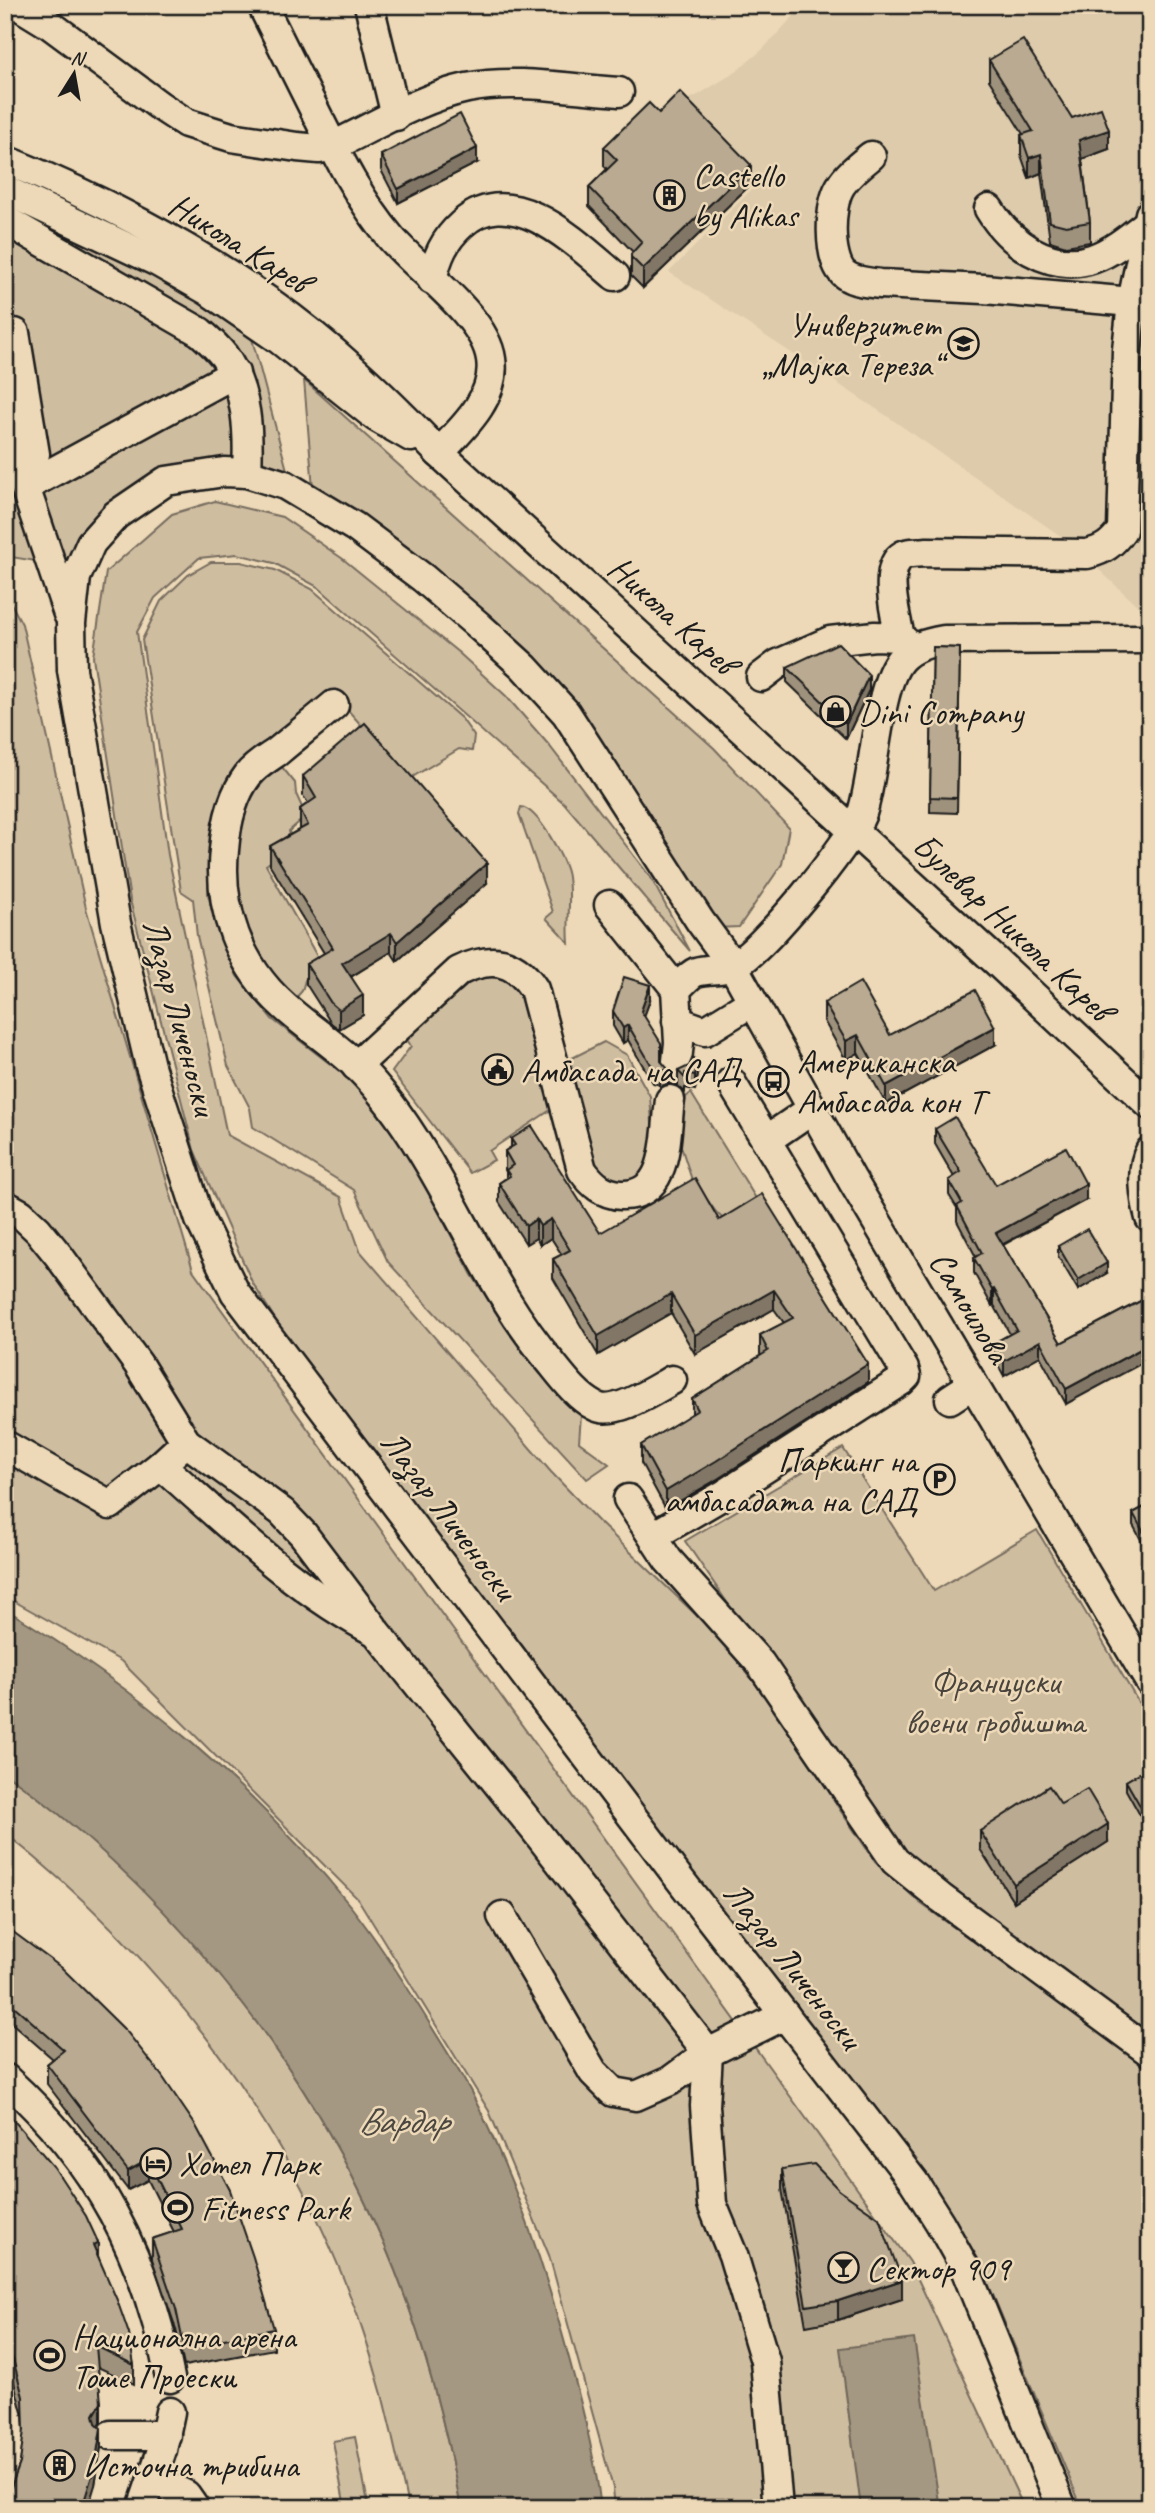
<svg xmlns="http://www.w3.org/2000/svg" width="1155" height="2513" font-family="Caveat,sans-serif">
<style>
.built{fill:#ddcbac}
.green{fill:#cfbda0;stroke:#766c5e;stroke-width:2}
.water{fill:#a59882;stroke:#6e6659;stroke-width:2}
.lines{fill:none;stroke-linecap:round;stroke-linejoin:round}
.minor-casing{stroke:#1c1c1c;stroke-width:33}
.minor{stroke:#edd9b7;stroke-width:28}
.wall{fill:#9f927d;stroke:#1c1c1c;stroke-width:2}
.shaded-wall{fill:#827766;stroke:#1c1c1c;stroke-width:2}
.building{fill:#b9aa91;stroke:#1c1c1c;stroke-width:2}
.labels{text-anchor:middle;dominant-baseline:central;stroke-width:5;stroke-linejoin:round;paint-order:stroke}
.poi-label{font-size:35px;fill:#1c1c1c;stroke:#edd9b7;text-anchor:start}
.street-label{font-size:35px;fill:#1c1c1c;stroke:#edd9b7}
.park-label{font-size:35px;fill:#49443d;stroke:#edd9b7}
.water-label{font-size:37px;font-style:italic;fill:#4c4740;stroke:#edd9b7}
</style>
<rect width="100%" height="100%" fill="#edd9b7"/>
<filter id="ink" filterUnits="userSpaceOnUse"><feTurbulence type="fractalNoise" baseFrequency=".0143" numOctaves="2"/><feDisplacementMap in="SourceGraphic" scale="14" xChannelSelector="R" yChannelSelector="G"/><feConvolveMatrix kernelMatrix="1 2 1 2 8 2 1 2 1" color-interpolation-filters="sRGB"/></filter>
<g filter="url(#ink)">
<path class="built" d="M804 5H1150V608H1140L1068 541 887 416 669 272 757 184 679 103 698 95 734 73 762 50Z"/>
<g class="green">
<path d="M5 198 168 277 251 335 287 470 171 469 81 552 60 565 5 556Z"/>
<path d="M304 380 714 748 789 828 782 864 739 927 715 928 566 699 313 488Z"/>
<path d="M215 501 282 517 343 559 459 653 506 696 548 744 651 878 690 951 565 804 318 587 274 563 237 554 199 558 155 598 137 632 168 855 227 1135 341 1197 360 1251 551 1472 599 1522 716 1634 791 1729 840 1810 875 1861 920 1903 1108 2038 1150 2063V2508H1082L978 2259 930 2182 335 1415 252 1282 194 1150 130 900 93 657 106 572 172 514Z"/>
<path d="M211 562H241L275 570 312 589 462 719 474 736 472 751 459 749 409 779 330 690 257 750 229 785 215 811 208 894 217 931 237 976 272 1019 356 1084 395 1129 472 1275 512 1336 553 1386 581 1415 579 1442 609 1464 587 1479 388 1262 354 1190 253 1127 250 1108 228 1066 197 936 193 899 181 891 142 640 161 601 188 575Z"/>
<path d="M5 592 22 624 86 908 193 1270 910 2262 1024 2508H615L613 2488 549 2255 489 2111 358 1899 121 1661 5 1596Z"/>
<path d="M282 767 295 783 296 794 306 816 289 831 293 845 266 865 323 967 305 980 302 991 294 1000 263 971 238 904 234 853 244 804 274 770Z"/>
<path d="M521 807C538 809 566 860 568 877 571 899 567 921 569 943L546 918 553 912 519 814Z"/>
<path d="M495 973 520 988 555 1107 489 1151 494 1160 470 1173 392 1072 411 1046 406 1038 475 978Z"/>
<path d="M604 1042 627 1055 650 1096 655 1163 645 1178 626 1185 603 1180 590 1156 570 1059Z"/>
<path d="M691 1093 760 1205 729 1225 716 1212 691 1177 678 1137 686 1097Z"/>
<path d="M843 1448 934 1591 1037 1530 1150 1722V2043L904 1860 685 1541Z"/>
<path d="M5 1773C154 1878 285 2035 364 2200 411 2296 442 2402 461 2508H408C404 2483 397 2460 392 2435 338 2193 199 1987 5 1833Z"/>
<path d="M355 2437 369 2508H345L333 2441Z"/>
</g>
<g class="water">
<path d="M5 1609C136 1687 257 1789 352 1908 383 1948 410 1991 436 2034 448 2053 460 2072 471 2092 510 2168 539 2250 562 2333 578 2390 594 2449 601 2508H461C442 2402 411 2296 364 2200 285 2035 154 1879 5 1773Z"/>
<path d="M914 2339 940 2508H861L840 2348Z"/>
</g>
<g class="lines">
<defs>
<g id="minor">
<path d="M18 5 49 24 160 106 186 123 231 137 297 147 319 149 333 146C375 126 420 98 467 88 515 78 570 89 619 92"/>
<path d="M262 5C281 43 300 81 319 119 340 161 361 202 391 238 419 271 485 316 491 359 497 397 463 428 439 453"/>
<path d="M369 5 396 116"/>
<path d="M871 156C860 165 847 175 840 187 829 206 828 257 843 273 852 282 867 282 880 284L984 289 1132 302"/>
<path d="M5 160C95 196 189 245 268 301 331 345 386 398 439 453L997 962 1150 1105"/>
<path d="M5 190 156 261 207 290 280 340 376 417 411 437"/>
<path d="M989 209C1000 227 1012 240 1031 251 1080 278 1110 253 1148 223"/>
<path d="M5 220 200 332C208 339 217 347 224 356 248 390 249 433 247 473"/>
<path d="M432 280C437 257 444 240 462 224 512 179 576 243 615 276"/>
<path d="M15 333 35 454 25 487 68 614"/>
<path d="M5 412 25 487 235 373"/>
<path d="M900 637C896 618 882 567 903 555 909 552 919 553 926 552L1087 554C1104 550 1112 544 1122 530L1127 350 1132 302 1150 214"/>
<path d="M761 677 778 664 830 641 875 636 900 637 914 649"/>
<path d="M334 705C315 721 296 736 277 752 267 759 255 766 248 775 232 796 226 824 224 850 218 908 239 966 284 1006 307 1027 334 1044 357 1066 382 1091 403 1120 421 1150 466 1223 497 1299 553 1365 565 1380 578 1397 595 1406 614 1417 654 1390 672 1380"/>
<path d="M609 905 676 989"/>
<path d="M677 1021 705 1031 752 1002"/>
<path d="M356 1066 459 971C490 956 514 958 534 989L582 1170C592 1184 603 1194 621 1195 670 1197 665 1135 670 1100"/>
<path d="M676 1070 679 1043 676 989C682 984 689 975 696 972 708 968 722 971 733 966 760 954 852 842 862 813 875 775 877 686 901 659 912 647 927 643 944 640L1150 639"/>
<path d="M768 1139 812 1109"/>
<path d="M1150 1151C1140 1168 1145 1200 1150 1218"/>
<path d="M5 1205 21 1214 38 1230 59 1256 138 1364 186 1442 282 1512 303 1534 373 1627"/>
<path d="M950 1399 973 1384"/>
<path d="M186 1442 161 1465C229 1525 296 1591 376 1632L535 1830 708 2053 705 2106 712 2204 733 2255 765 2361 778 2508"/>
<path d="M5 1445 110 1505 161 1465"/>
<path d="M628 1499 668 1560 760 1663 895 1861 941 1898 1150 2052"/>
<path d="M653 1536 725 1494 901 1381 906 1376 904 1369 731 1082"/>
<path d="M502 1916 593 2072 613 2092 636 2096 670 2081 708 2053 785 2015"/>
<path d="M5 2078C98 2162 146 2255 170 2378"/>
<path d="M111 2435H166"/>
<path d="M152 2479 186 2495 195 2508"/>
<path d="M142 2508 162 2450 170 2412"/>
<path d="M1062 2508 964 2266 940 2223 914 2182 678 1877 235 1292 200 1220 150 1066 116 923 72 670 71 623 76 577 91 543 116 515 166 481 224 472 247 473 285 485 355 527 423 578 479 626 524 667 566 713 700 921 733 966 852 1180 1150 1682"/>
</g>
</defs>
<use href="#minor" class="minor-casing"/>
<use href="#minor" class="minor"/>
</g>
<g class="wall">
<path d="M989 60 1072 118 1109 149 1082 159 1090 222V242L1066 246 1050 241 1041 173 1029 178 1021 155V135L1023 134 989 80Z"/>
<path d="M659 113 751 184 643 288 631 276V254L633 252 589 206V187L607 169 604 166V147Z"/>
<path d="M381 155 477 163 398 203 381 170Z"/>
<path d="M1150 465V593L1144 592Z"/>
<path d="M933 647 960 648 957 813 930 812Z"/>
<path d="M787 667 869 690 846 739 787 682Z"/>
<path d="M303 776 487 883 397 961 391 952 351 977 363 1015 339 1029 331 1023 306 984V964L324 953 270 865V846L300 829V809L308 803 303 796Z"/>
<path d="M650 1000 644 1016 668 1084 660 1087V1085L653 1083 628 1040 623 1043 613 1026V1011Z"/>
<path d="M824 1003 890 1035 995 1045 886 1104 858 1053 846 1060 824 1021Z"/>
<path d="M678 1071 698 1075 695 1090 685 1088V1092L678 1086Z"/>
<path d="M935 1129 996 1185 1086 1200 1003 1245 1061 1343 1150 1296 1066 1404 1040 1356 1004 1376 994 1358V1343L1010 1334 994 1305 992 1306 974 1273V1258L976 1257 957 1221V1208L949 1195V1180L954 1177 935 1144Z"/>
<path d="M511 1139 600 1233 719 1220 868 1382 716 1480 666 1509 641 1463V1445L692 1414V1399L761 1355 760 1354V1335L784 1323 774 1309 695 1354 671 1313 598 1355 553 1278V1259L562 1255 551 1238 540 1245 536 1238 526 1244 499 1202V1183L506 1178V1172L505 1170V1151L511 1147Z"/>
<path d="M1058 1246 1107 1273 1078 1290 1058 1256Z"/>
<path d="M1150 1400V1427L1144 1416V1403Z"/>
<path d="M1150 1504V1556L1133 1525V1513Z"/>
<path d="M1150 1767V1833L1126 1790V1781Z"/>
<path d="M1061 1804 1108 1842 1014 1902 980 1849V1831Z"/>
<path d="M5 1926 274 2329V2349L184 2366 176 2329 152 2259V2239L174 2232 148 2180 128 2190 47 2084V2064L53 2059 6 2018 5 2019Z"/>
<path d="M5 2113 98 2256 134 2365V2384L98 2367 101 2422 99 2426 101 2447 95 2485 8 2495 20 2463 24 2434 23 2416 13 2379 5 2365Z"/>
<path d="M782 2169 839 2190 902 2299 838 2320 806 2326 782 2189Z"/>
</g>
<g class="shaded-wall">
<path d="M1109 130V149L1079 160V140Z"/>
<path d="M477 148V163L398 203V189Z"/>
<path d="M1041 154V173L1029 178V158Z"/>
<path d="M751 165V184L643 288V269Z"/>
<path d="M869 675V690L846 739V724Z"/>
<path d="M487 863V883L397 961V942Z"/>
<path d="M391 933V952L342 982V963Z"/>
<path d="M650 985V1000L641 1025V1011Z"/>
<path d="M363 995V1015L339 1029V1010Z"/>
<path d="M628 1025V1040L623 1043V1028Z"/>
<path d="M995 1027V1045L886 1104V1086Z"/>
<path d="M858 1035V1053L846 1060V1041Z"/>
<path d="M698 1060V1075L695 1090V1075Z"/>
<path d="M668 1069V1084L660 1087V1072Z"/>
<path d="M1086 1184V1200L996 1248V1233Z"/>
<path d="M536 1219V1238L526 1244V1226Z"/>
<path d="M551 1219V1238L540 1245V1226Z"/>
<path d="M1107 1263V1273L1078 1290V1280Z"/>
<path d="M994 1289V1305L992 1306V1290Z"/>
<path d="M774 1290V1309L695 1354V1335Z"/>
<path d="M671 1294V1313L598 1355V1336Z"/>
<path d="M1040 1341V1356L1004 1376V1361Z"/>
<path d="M1150 1344V1359L1066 1404V1389Z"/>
<path d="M868 1364V1382L716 1480 666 1509V1491Z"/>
<path d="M1108 1824V1842L1014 1902V1884Z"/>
<path d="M148 2160V2180L128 2190V2171Z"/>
<path d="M98 2242V2261L93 2245Z"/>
<path d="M902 2280V2299L838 2320V2301Z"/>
<path d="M101 2403V2422L94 2434V2415Z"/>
<path d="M101 2428V2447L95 2485 88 2508H82Z"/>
</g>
<g class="building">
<path d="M1023 40 1072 118 1101 108 1109 130 1079 140 1090 222 1066 226 1050 222 1041 154 1029 158 1021 135 1033 131 989 60Z"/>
<path d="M680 92 751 165 643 269 631 257V254L642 242 589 187 617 160 604 147 649 103 659 113Z"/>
<path d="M460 114 477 148 398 189 381 155Z"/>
<path d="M1150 465V578H1144Z"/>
<path d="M838 643 869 675 846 724 787 667Z"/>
<path d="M933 647 960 648 957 798 930 797Z"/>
<path d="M365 723 487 863 397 942 391 933 342 963 363 995 339 1010 331 1003 306 964 333 948 270 846 308 825 300 809 316 798 303 776Z"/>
<path d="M624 977 650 985 641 1011 661 1043V1061L668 1069 660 1072 661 1070 653 1068 628 1025 623 1028 613 1011Z"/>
<path d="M860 982 890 1035 975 990 995 1027 886 1086 858 1035 846 1041 824 1003Z"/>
<path d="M692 1059 698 1060 695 1075 685 1073V1078L678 1071 689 1066Z"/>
<path d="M955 1117 996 1185 1066 1147 1086 1184 996 1233 1061 1343 1150 1296V1344L1066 1389 1040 1341 1004 1361 994 1343 1017 1330 994 1289 992 1290 974 1258 982 1253 957 1206 962 1203 949 1180 961 1172 935 1129Z"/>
<path d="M532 1126 600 1233 695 1178 719 1220 762 1194 868 1364 716 1461 666 1491 641 1445 698 1410 692 1399 768 1351 760 1335 793 1318 774 1290 695 1335 671 1294 598 1336 553 1259 570 1250 551 1219 540 1226 536 1219 526 1226 499 1183 510 1176 506 1170 513 1165 505 1151 515 1145 511 1139Z"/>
<path d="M1087 1229 1107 1263 1078 1280 1058 1246Z"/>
<path d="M1150 1400V1415L1144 1403Z"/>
<path d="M1150 1504V1544L1133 1513Z"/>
<path d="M1150 1767V1823L1126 1781Z"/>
<path d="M1049 1786 1061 1804 1087 1789 1108 1824 1014 1884 980 1831Z"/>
<path d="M5 1926 62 1968 127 2032 162 2076 196 2126 230 2190 253 2257 274 2329 184 2347 176 2309 152 2239 182 2229 148 2160 128 2171 47 2064 64 2050 6 1999H5Z"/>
<path d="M5 2113 16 2123 54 2167 86 2216 98 2242 93 2245 117 2300 129 2334 134 2365 96 2346 101 2403 94 2415 96 2423 101 2428 95 2466 82 2508H5V2500L8 2495 20 2463 24 2430 23 2397 13 2359 5 2345Z"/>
<path d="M814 2164 839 2190 879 2218 902 2280 838 2301 806 2306 782 2169Z"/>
</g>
</g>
<defs>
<symbol id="building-ring" viewBox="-11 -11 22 22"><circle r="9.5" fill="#edd9b7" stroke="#1c1c1c" stroke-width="1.5"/><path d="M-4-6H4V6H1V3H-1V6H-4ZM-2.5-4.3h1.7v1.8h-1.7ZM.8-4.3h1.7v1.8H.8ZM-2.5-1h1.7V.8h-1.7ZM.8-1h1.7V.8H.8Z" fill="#1c1c1c"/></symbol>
<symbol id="university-ring" viewBox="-11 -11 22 22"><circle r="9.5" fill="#edd9b7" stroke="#1c1c1c" stroke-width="1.5"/><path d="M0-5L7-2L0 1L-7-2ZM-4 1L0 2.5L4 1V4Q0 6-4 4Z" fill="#1c1c1c"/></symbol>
<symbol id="shop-ring" viewBox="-11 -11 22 22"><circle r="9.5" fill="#edd9b7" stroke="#1c1c1c" stroke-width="1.5"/><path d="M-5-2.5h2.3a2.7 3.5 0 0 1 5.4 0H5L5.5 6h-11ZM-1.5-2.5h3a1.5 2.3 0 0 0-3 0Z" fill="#1c1c1c"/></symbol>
<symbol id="civic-ring" viewBox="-11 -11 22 22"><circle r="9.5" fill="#edd9b7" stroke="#1c1c1c" stroke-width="1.5"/><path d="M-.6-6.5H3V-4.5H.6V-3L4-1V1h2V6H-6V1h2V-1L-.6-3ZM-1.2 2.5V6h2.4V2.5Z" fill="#1c1c1c"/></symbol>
<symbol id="bus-ring" viewBox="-11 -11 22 22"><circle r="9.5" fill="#edd9b7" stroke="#1c1c1c" stroke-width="1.5"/><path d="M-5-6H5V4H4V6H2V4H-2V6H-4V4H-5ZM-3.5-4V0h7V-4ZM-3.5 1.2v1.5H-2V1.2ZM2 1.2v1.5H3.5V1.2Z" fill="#1c1c1c"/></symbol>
<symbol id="parking-ring" viewBox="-11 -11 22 22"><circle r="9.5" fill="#edd9b7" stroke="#1c1c1c" stroke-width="1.5"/><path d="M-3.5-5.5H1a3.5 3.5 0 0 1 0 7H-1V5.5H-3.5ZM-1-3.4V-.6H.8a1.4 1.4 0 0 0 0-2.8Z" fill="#1c1c1c"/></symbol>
<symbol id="hotel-ring" viewBox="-11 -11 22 22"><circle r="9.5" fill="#edd9b7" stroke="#1c1c1c" stroke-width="1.5"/><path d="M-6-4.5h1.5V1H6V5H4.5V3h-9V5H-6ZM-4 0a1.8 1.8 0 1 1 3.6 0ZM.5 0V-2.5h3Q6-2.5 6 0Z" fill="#1c1c1c"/></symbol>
<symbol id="stadium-ring" viewBox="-11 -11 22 22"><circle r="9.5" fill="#edd9b7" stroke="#1c1c1c" stroke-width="1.5"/><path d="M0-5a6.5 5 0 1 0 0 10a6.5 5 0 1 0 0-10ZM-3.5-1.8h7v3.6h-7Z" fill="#1c1c1c"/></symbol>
<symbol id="bar-ring" viewBox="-11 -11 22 22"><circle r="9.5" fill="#edd9b7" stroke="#1c1c1c" stroke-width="1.5"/><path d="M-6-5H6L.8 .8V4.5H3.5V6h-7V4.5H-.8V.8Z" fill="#1c1c1c"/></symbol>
</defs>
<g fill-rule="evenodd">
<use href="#building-ring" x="652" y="178" width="35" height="35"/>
<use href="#university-ring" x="946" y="326" width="35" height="35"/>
<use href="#shop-ring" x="818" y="694" width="35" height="35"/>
<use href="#civic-ring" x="480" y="1052" width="35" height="35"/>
<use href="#bus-ring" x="756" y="1064" width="35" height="35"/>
<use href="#parking-ring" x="922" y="1462" width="35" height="35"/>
<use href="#hotel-ring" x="138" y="2146" width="35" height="35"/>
<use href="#stadium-ring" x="160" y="2190" width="35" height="35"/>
<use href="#bar-ring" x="826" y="2250" width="35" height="35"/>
<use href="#stadium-ring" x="32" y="2338" width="35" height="35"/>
<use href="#building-ring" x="42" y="2448" width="35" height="35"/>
</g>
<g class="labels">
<g class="poi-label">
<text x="693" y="175">Castello<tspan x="693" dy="40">by Alikas</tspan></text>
<text x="941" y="324" text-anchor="end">Универзитет<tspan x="941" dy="40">„Мајка Тереза“</tspan></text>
<text x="858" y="712">Dini Company</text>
<text x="797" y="1061">Американска<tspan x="797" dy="40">Амбасада кон Т</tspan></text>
<text x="521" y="1070">Амбасада на САД</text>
<text x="917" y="1460" text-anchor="end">Паркинг на<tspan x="917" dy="40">амбасадата на САД</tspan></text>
<text x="179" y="2163">Хотел Парк</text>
<text x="201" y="2208">Fitness Park</text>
<text x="866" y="2268">Сектор 909</text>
<text x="72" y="2336">Национална арена<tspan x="72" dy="40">Тоше Проески</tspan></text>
<text x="83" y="2465">Источна трибина</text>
</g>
<g class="street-label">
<text transform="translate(239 243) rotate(32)">Никола Карев</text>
<text transform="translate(672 615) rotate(42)">Никола Карев</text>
<text transform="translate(1012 927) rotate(43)">Булевар Никола Карев</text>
<text transform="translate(180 1017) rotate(75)">Лазар Личеноски</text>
<text transform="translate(970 1307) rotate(59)">Самоилова</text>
<text transform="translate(449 1515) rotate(53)">Лазар Личеноски</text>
<text transform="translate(793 1965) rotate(52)">Лазар Личеноски</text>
</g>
<g class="park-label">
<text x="995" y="1681">Француски<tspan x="995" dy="40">воени гробишта</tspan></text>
</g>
<g class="water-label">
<text x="403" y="2120">Вардар</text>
</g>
</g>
<rect width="1155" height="2513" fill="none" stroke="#edd9b7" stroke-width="28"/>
<rect x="14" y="14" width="1127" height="2485" fill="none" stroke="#1c1c1c" stroke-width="2.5" filter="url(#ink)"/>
<g transform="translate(74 74) rotate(11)" stroke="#edd9b7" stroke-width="5" paint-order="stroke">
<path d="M0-5L12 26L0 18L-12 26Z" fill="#1c1c1c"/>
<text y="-10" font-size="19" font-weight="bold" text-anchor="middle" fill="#1c1c1c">N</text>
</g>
</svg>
